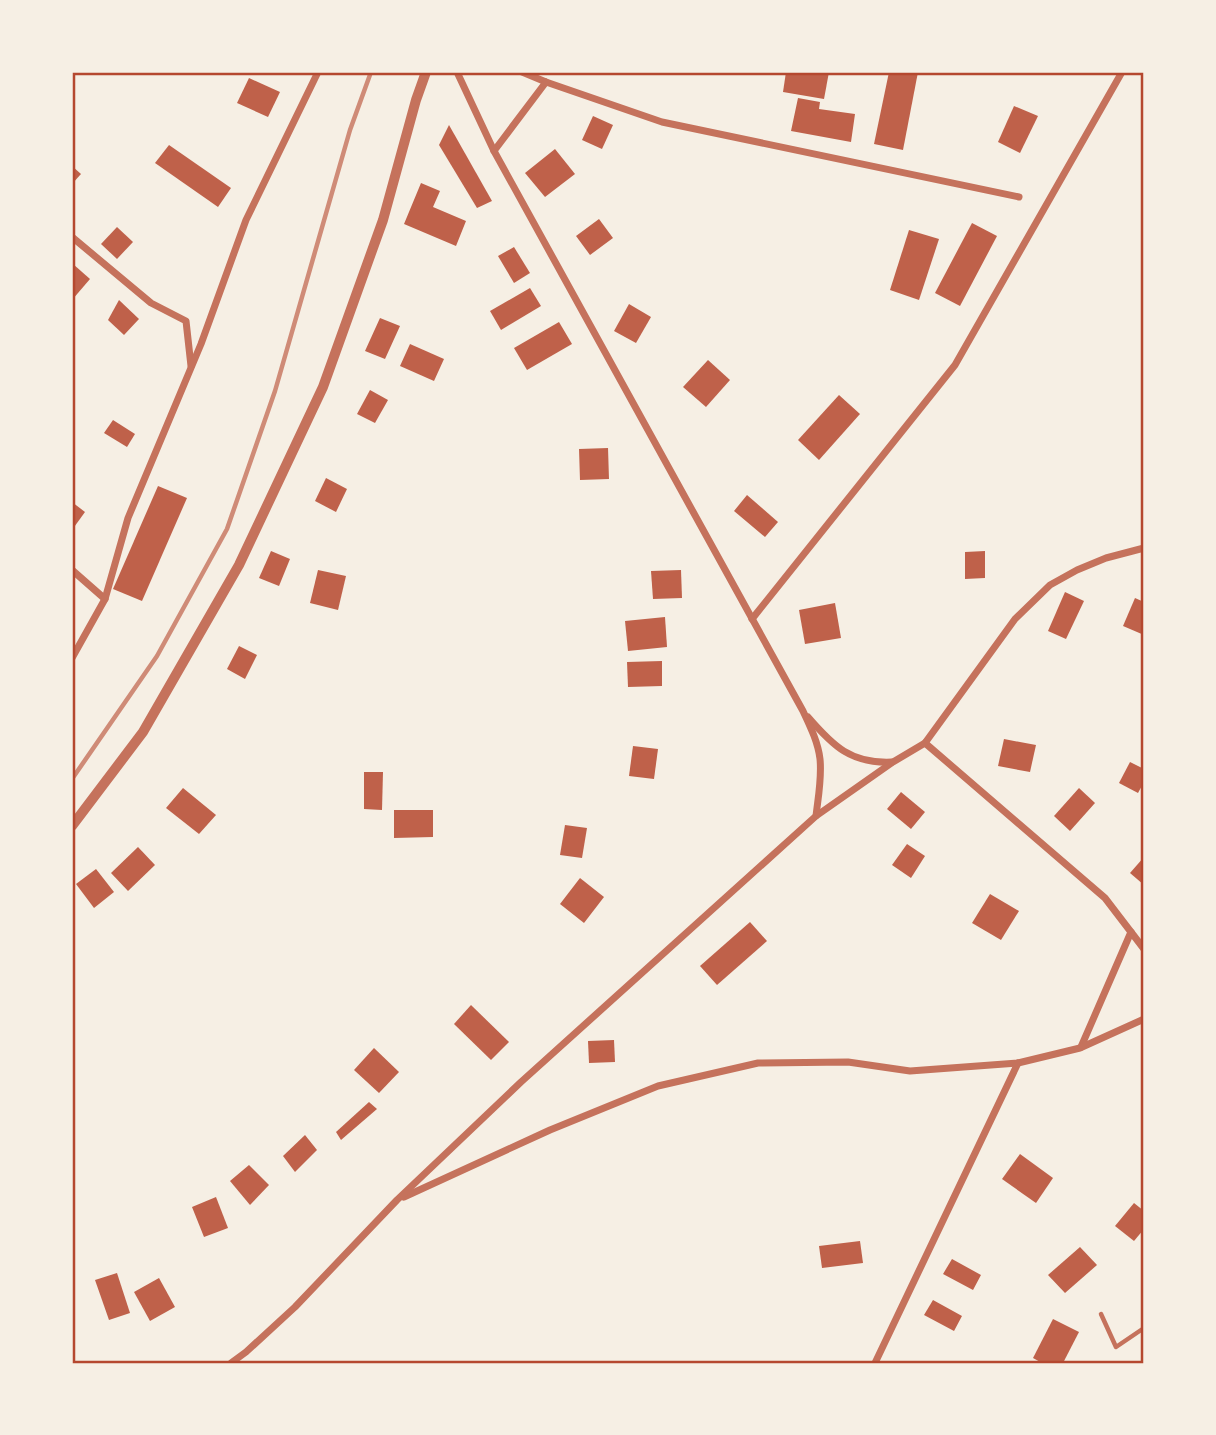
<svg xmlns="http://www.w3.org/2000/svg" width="1216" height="1435" font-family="'Noto Sans',sans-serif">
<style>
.building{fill:#bf614a}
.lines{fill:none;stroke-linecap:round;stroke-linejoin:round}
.service{stroke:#c5725c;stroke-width:4.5}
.minor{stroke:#c5725c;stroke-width:7}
.tertiary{stroke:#c5725c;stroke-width:10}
.rail{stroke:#cf8b77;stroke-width:4.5}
.neatline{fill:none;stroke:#b5482f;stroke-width:2.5}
</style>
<rect width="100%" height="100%" fill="#f6efe4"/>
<g class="building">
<path d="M786 72H829L824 99 783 92Z"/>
<path d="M889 72H918L903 150 874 144Z"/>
<path d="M249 78 280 92 268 117 237 103Z"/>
<path d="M798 98 820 102 819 109 855 114 851 142 791 131Z"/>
<path d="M1014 106 1038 116 1020 153 998 142Z"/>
<path d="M593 116 613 125 602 149 582 140Z"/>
<path d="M449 125 492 201 477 208 439 145Z"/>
<path d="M169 145 231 188 218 207 155 163Z"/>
<path d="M555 149 575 174 545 197 525 173Z"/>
<path d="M72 166 81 174 72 184Z"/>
<path d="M421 183 440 191 433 207 466 221 456 246 404 224Z"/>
<path d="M599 219 613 238 590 255 576 236Z"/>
<path d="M972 223 997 236 960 306 935 293Z"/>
<path d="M117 227 133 242 117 259 101 244Z"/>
<path d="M909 230 939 239 919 300 890 290Z"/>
<path d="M514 247 530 273 514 283 498 256Z"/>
<path d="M73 264 90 279 72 300V265Z"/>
<path d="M530 288 541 306 501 330 490 311Z"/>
<path d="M119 300 139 319 124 335 108 320Z"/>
<path d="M629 304 651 317 636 343 614 331Z"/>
<path d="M380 318 400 326 385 359 365 351Z"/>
<path d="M559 322 572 344 527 370 514 348Z"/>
<path d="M410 344 444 359 434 381 400 366Z"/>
<path d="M708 360 730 380 706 407 683 387Z"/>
<path d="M370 390 388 400 375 423 357 414Z"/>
<path d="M839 395 860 414 819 460 798 440Z"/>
<path d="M113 420 135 434 127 447 104 433Z"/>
<path d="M608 448 609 479 580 480 579 449Z"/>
<path d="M326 478 347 489 336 512 315 501Z"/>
<path d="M158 486 187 498 142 601 113 589Z"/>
<path d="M747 495 778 522 765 537 734 511Z"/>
<path d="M72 502 85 512 72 530Z"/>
<path d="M271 551 290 559 279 586 259 578Z"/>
<path d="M985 551V578L965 579V552Z"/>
<path d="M318 570 346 576 338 610 310 603Z"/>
<path d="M681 570 682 598 653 599 651 571Z"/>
<path d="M1065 592 1084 601 1066 639 1048 631Z"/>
<path d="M1135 598 1144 602V635L1123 626Z"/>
<path d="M835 603 841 638 805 644 799 610Z"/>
<path d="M665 617 667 647 628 651 625 621Z"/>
<path d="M239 646 257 655 245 679 227 669Z"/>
<path d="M662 661V686L628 687 627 662Z"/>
<path d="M1004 739 1036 745 1030 772 998 766Z"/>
<path d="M633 746 658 749 654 779 629 776Z"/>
<path d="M1130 762 1144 769V782L1138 793 1119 783Z"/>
<path d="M364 772H383L382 810 364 809Z"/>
<path d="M183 788 216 815 199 834 166 808Z"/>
<path d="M1079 788 1095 803 1070 831 1054 816Z"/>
<path d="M901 792 925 812 911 829 887 809Z"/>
<path d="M394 810H433V837L394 838Z"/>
<path d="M565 825 587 828 582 858 560 855Z"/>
<path d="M907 844 925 856 911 878 892 865Z"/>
<path d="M138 847 155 865 128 891 111 873Z"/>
<path d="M1144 857V885L1130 873Z"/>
<path d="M96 869 114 892 94 908 76 884Z"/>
<path d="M580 878 604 897 584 923 560 904Z"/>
<path d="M990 894 1019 911 1001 940 972 923Z"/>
<path d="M750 922 767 941 717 985 700 966Z"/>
<path d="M471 1005 509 1042 491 1060 454 1024Z"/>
<path d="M614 1040 615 1062 589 1063 588 1041Z"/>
<path d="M374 1048 399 1072 379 1093 354 1070Z"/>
<path d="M369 1102 377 1109 341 1140 336 1132Z"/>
<path d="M305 1135 317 1150 295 1172 283 1156Z"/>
<path d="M1020 1154 1053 1178 1036 1203 1002 1179Z"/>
<path d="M249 1165 269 1185 250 1205 230 1181Z"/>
<path d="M216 1197 228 1228 204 1237 192 1207Z"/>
<path d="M1134 1203 1144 1211V1229L1134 1241 1115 1226Z"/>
<path d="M860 1241 863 1263 822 1268 819 1246Z"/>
<path d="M1080 1247 1097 1265 1065 1293 1048 1275Z"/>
<path d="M952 1259 981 1275 973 1290 943 1274Z"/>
<path d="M117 1273 130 1313 109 1320 95 1280Z"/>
<path d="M159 1278 175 1307 150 1321 134 1292Z"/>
<path d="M933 1300 962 1316 954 1331 924 1315Z"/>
<path d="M1053 1319 1079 1332 1063 1363H1042L1033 1358Z"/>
</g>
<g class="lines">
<path class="service" d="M1101 1314 1116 1347 1144 1328"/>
<g class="minor">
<path d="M522 72 546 82 662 122 1019 197"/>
<path d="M494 151 546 82"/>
<path d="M72 237 151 303 186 321 191 366"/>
<path d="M72 570 105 599"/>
<path d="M752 619 955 365 1122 72"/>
<path d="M72 658 105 599 128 518 201 344 246 220 318 72"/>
<path d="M808 717C833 746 851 764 892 762"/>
<path d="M925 743 1105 898 1144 949"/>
<path d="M816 816 893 762 925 743 1015 619 1050 585 1077 570 1106 558 1144 548"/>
<path d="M1081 1047 1131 932"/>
<path d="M404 1197 550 1130 658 1086 758 1063 848 1062 910 1071 1018 1063 1080 1048 1144 1019"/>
<path d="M231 1363 246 1352 295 1307 397 1200 521 1082 816 816C818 798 822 778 820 759 818 742 810 726 803 711L494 151 457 72"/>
<path d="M875 1363 1018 1063"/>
</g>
<path class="tertiary" d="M72 826 143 732 239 565 323 387 383 220 416 100 426 72"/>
<path class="rail" d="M72 779 157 656 227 529 275 391 350 130 371 72"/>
</g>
<rect width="1216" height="1435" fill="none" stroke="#f6efe4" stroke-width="147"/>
<rect x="74" y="74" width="1068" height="1288" class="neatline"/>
</svg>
